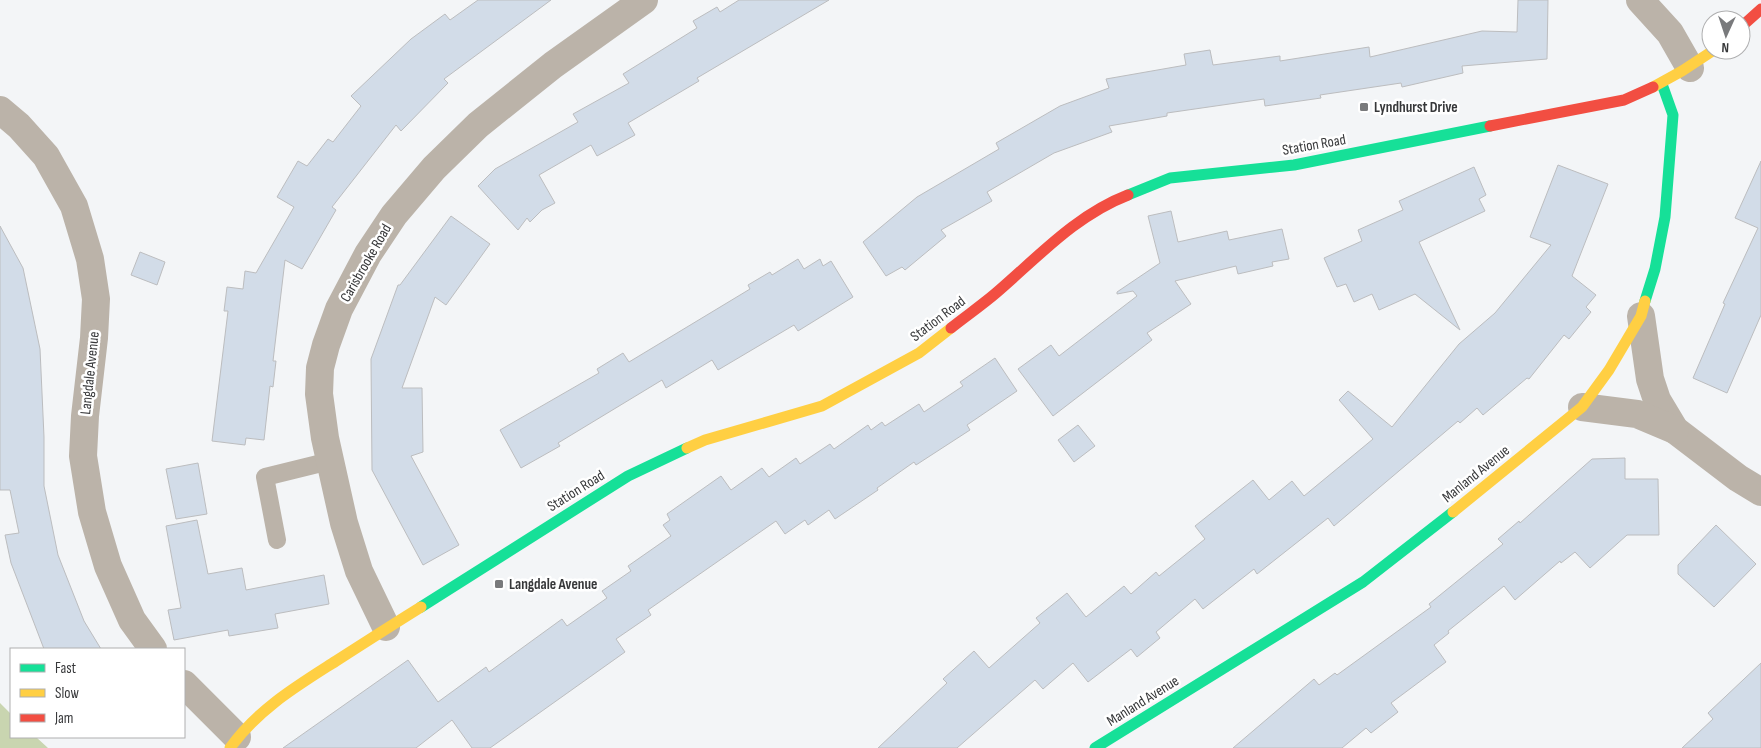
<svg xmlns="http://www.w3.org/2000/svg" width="1761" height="748" font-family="'Sofia Sans Condensed',sans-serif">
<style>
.forest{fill:#c9d5b0}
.building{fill:#d2dce8;stroke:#bcbdbf}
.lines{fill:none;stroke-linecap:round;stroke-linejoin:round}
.lane{stroke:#bbb3a9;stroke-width:18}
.street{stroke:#bbb3a9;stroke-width:28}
.fast{stroke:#16e098;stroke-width:11}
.slow{stroke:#ffcf43;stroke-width:11}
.jam{stroke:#f24e42;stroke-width:11}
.poi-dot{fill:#797a7c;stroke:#fff;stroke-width:2}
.labels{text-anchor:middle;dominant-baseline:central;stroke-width:5;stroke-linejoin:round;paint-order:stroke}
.poi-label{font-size:15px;font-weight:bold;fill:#37383a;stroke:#fff;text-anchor:start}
.street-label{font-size:15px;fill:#37383a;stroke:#fff}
</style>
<rect width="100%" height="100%" fill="#f3f5f7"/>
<path class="forest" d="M0 703 11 714V737H36L48 748H0Z"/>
<g class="building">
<path d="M478 0H551L444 79 448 83 401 131 396 125 332 207 336 210 302 269 285 260 273 361H276L273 387 270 386 264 440 246 438 245 445 212 441 228 311H224L227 287 243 289 245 271 256 273 294 207 277 197 298 161 307 166 328 139 333 142 361 106 351 96 411 39 445 14 450 20Z"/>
<path d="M739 0H829L697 78 699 81 628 123 635 135 597 156 591 145 539 175 555 203 542 210 530 222 527 218 518 230 478 186 495 169 578 122 573 114 629 83 623 74 697 28 693 21 717 7 720 12Z"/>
<path d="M1518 0H1548L1547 59 1462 66 1463 73 1402 87 1401 83 1320 95 1321 98 1265 106 1264 99 1167 113V116L1109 126 1112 132 1054 153 987 192 992 201 941 230 946 236 905 270 902 267 886 276 863 242 917 197 999 149 996 143 1060 106 1109 88 1106 79 1186 65 1184 54 1210 50 1213 65 1280 56V61L1369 47 1370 57 1482 31 1517 32Z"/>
<path d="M1761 161V315L1727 393 1693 378 1725 304 1723 303 1758 228 1735 218Z"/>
<path d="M1558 165 1608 184 1572 276 1596 295 1586 307 1591 312 1569 339 1564 335 1529 379 1527 378 1483 415 1477 408 1460 423 1458 421 1334 526 1328 518 1257 574 1254 569 1203 609 1195 599 1156 632 1160 638 1137 657 1131 649 1088 682 1073 663 1043 689 1035 680 957 748H878L947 683 943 679 974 651 989 668 1040 623 1036 618 1067 593 1086 617 1124 586 1131 594 1156 572 1159 576 1205 539 1195 526 1253 480 1269 500 1292 481 1304 496 1373 439 1339 400 1348 391 1392 427 1459 344 1495 313 1551 245 1530 237Z"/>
<path d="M1474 167 1486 195 1479 199 1485 211 1419 242 1460 330 1415 294 1379 310 1372 294 1354 302 1346 284 1337 287 1324 258 1362 241 1358 230 1403 210 1399 201Z"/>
<path d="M1171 211 1178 242 1227 231 1229 240 1282 229 1289 259 1272 262 1273 266 1238 274 1236 266 1175 281 1191 304 1147 333 1152 340 1053 416 1018 369 1051 345 1059 356 1137 296 1133 291 1117 294V292L1160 263 1148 216Z"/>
<path d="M451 216 490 244 446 305 435 297 402 388H422L423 452 411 456 459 545 423 565 372 470 371 359 398 285H400Z"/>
<path d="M0 226 23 268 40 349 44 437V486L58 555 84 621 101 649H44L11 563 5 535 19 533 10 490H0Z"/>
<path d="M140 252 165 262 157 285 131 275Z"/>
<path d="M798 259 804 269 820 259 823 266 831 261 853 297 798 331 794 325 718 370 712 360 666 388 662 380 558 443 560 446 521 468 500 430 599 373 597 369 623 353 629 362 750 289 748 285 770 272 772 275Z"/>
<path d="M995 358 1017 391 967 425 970 430 916 465 914 462 877 488 878 490 835 519 829 510 808 525 805 520 785 534 776 521 648 610 651 615 616 639 625 652 490 748H472L452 720 416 748H283L408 660 438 702 486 667 489 672 562 619 567 626 607 598 602 591 631 571 628 566 671 536 663 525 670 520 667 514 721 476 731 490 762 468 769 477 796 458 800 464 830 444 834 449 868 425 871 430 882 422 885 426 919 404 924 412 963 386 960 382Z"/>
<path d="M1078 425 1095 446 1074 462 1058 440Z"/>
<path d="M1625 458V479H1658L1659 535H1627L1590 568 1575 552 1561 563 1560 561 1515 600 1504 586 1448 631 1449 633 1434 645 1446 662 1391 703 1398 712 1371 733 1366 728 1342 748H1233L1314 679 1319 685 1335 673 1337 675 1431 607 1429 604 1503 544 1498 539 1519 521 1520 523 1592 459Z"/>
<path d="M198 463 207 514 176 519 166 469Z"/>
<path d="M197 520 208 574 242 568 246 590 324 575 329 604 275 614 278 628 229 636 228 630 174 640 168 610 181 608 166 526Z"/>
<path d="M1716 525 1756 564 1714 607 1678 574V565Z"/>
<path d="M1761 663V748H1682L1713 719 1708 713Z"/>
</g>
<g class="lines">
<path class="lane" d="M277 540 265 477 330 461"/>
<g class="street">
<path d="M1640 0 1670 33 1690 68"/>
<path d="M0 110 19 126 46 156 74 206 90 259 96 299 94 338 85 416 83 456 92 512 108 566 132 620 153 649"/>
<path d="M1641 316 1650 379 1657 400 1675 430 1738 478 1761 492"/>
<path d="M1582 407 1637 414 1675 430"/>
<path d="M386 627 359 571 344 523 325 438 319 394 320 368 326 345 339 309 368 254 394 215 434 168 478 125 553 65 644 0"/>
<path d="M184 684 237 737"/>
</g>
<g class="fast">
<path d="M1128 195 1170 178 1294 165 1490 126"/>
<path d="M1645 301 1655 269 1665 217 1673 115 1662 84"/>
<path d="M421 607 628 476 687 448"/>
<path d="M1095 748 1363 582 1453 512"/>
</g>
<g class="slow">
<path d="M1653 87 1682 71 1714 50"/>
<path d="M687 448 705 440 822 406 919 353 951 328"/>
<path d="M1453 512 1582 407 1609 370 1641 316 1645 301"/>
<path d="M230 748C258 709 297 686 336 661 364 643 392 625 421 607"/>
</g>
<g class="jam">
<path d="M1741 27 1761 9"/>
<path d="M1490 126 1624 100 1653 87"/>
<path d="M951 328C966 316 982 305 996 293 1038 257 1076 215 1128 195"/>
</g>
</g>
<g class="poi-dot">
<rect x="1359" y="102" width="10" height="10" rx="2.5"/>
<rect x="494" y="579" width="10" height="10" rx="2.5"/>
</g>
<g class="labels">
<g class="poi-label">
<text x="1374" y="107">Lyndhurst Drive</text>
<text x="509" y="584">Langdale Avenue</text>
</g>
<g class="street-label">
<text transform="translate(1314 145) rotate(-10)">Station Road</text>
<text transform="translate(366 263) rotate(-60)">Carisbrooke Road</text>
<text transform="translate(938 319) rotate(-37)">Station Road</text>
<text transform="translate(90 373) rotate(-84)">Langdale Avenue</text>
<text transform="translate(1476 474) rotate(-39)">Manland Avenue</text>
<text transform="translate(576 491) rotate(-32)">Station Road</text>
<text transform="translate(1143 701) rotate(-32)">Manland Avenue</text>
</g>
</g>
<rect x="10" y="648" width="175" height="90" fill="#ffffff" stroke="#afafb0"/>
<rect x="20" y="664" width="25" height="8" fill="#16e098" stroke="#afafb0"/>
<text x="55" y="673" font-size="15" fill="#37383a">Fast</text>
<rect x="20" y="689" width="25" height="8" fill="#ffcf43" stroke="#afafb0"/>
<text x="55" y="698" font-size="15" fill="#37383a">Slow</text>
<rect x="20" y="714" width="25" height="8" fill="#f24e42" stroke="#afafb0"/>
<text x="55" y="723" font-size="15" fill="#37383a">Jam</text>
<g transform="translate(1726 35) rotate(183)"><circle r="24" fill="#ffffff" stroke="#afafb0"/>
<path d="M0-4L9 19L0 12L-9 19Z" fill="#797a7c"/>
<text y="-8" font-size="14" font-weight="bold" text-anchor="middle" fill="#37383a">N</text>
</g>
</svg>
